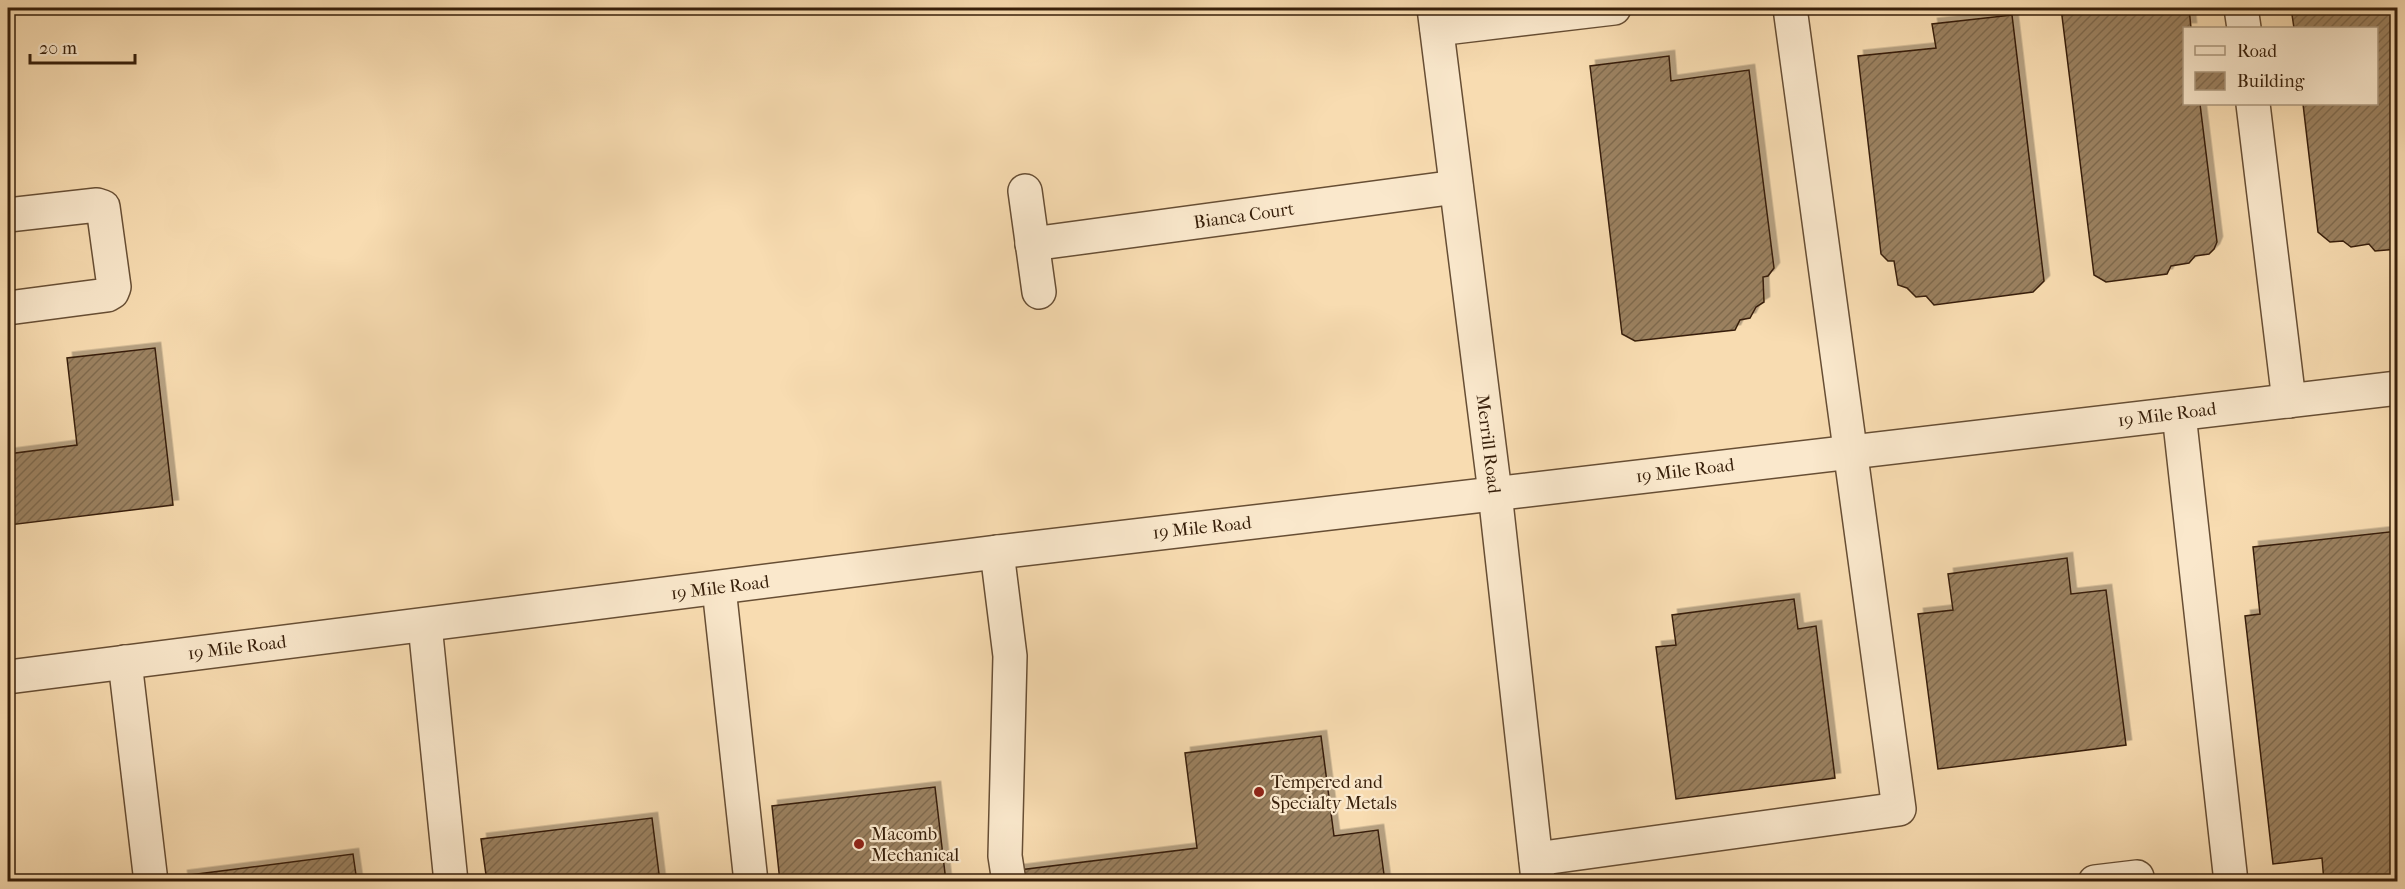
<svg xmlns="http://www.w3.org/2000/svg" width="2405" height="889" font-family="'IM FELL French Canon',serif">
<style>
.building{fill:url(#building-hatch);stroke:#371f0a;stroke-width:1.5;filter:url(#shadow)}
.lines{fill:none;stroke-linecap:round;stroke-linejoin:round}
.minor-casing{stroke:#674e34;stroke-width:36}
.minor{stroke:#fae8cc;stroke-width:33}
.poi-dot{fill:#8f2418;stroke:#fae8cc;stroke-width:2}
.labels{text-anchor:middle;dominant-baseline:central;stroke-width:4.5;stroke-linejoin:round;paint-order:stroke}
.street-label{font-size:18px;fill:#371f0a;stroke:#fae8cc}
.poi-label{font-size:18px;fill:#371f0a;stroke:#fae8cc;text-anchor:start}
</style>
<defs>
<pattern id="building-hatch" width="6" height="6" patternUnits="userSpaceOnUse" patternTransform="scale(1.5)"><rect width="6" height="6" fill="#9b8161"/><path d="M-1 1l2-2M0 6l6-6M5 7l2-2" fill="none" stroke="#7f694e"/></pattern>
<filter id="shadow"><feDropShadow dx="5.5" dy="-5.5" stdDeviation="0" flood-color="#0004"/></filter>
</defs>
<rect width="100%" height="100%" fill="#f8dcb1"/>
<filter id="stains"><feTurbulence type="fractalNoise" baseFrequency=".00333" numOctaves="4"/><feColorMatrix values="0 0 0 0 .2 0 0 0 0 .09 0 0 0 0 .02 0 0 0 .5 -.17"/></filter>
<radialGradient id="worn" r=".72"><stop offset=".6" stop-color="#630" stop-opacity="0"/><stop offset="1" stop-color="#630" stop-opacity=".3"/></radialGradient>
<g class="building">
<path d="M2061 8H2189L2191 28H2184V104H2200L2217 242 2214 249 2209 254 2195 256 2189 263 2171 266 2167 274 2106 282 2094 275Z"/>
<path d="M2291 8H2398V249L2375 251 2369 244 2351 247 2343 241 2330 242 2318 232 2303 104H2376V28H2294Z"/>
<path d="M2012 15 2044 281 2033 292 1934 305 1926 296 1916 297 1907 288 1898 285 1894 261H1888L1881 254 1858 56 1936 48 1932 24Z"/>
<path d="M1669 56 1671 81 1749 70 1774 268 1768 276 1763 277 1764 302 1756 307 1750 318 1740 320 1735 330 1635 341 1622 334 1590 66Z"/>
<path d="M155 348 173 505 9 525 8 454 77 445 67 358Z"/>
<path d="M2398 531V882H2324L2322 858 2273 864 2245 616 2260 614 2253 547Z"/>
<path d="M2067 558 2071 594 2106 590 2126 745 1938 769 1918 614 1953 610 1948 574Z"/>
<path d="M1794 599 1798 629 1816 626 1835 778 1676 799 1656 647 1676 645 1672 615Z"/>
<path d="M1321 736 1334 836 1378 830 1385 882H1012L1011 871 1197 848 1185 753Z"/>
<path d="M935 787 946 882H780L772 806Z"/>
<path d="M652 818 660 882H487L481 839Z"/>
<path d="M353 854 357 882H183L182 876Z"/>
</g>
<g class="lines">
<defs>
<g id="minor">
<path d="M1434 8 1495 493 1538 880"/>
<path d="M2241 8 2244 28"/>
<path d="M1437 29 1614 8"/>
<path d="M2253 104 2289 401"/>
<path d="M1025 191 1039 292"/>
<path d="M8 215 97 205 103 207 114 287 112 292 107 295 8 308"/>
<path d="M1032 244 1456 187"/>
<path d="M2179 414 2231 882"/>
<path d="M997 552 1010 656 1005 856 1009 882"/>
<path d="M719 588 751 882"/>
<path d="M425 625 451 882"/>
<path d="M125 662 151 882"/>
<path d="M8 677 997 552 2398 388"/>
<path d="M1536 859 1899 809 1790 8"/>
<path d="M2095 882 2137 877 2138 882"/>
</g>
</defs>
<use href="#minor" class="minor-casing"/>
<use href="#minor" class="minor"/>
</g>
<g class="poi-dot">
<circle cx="1259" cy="792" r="6"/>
<circle cx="859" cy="844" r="6"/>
</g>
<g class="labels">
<g class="street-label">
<text transform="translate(1244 216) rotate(-8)">Bianca Court</text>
<text transform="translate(2167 415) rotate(-7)">19 Mile Road</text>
<text transform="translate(1488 444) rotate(83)">Merrill Road</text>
<text transform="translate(1685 471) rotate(-7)">19 Mile Road</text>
<text transform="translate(1202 528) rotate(-6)">19 Mile Road</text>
<text transform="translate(720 588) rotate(-7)">19 Mile Road</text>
<text transform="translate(237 648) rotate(-7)">19 Mile Road</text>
</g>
<g class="poi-label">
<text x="1271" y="782">Tempered and<tspan x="1271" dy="21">Specialty Metals</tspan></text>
<text x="871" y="834">Macomb<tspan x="871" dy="21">Mechanical</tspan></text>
</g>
</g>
<rect width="2405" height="889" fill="none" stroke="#f8dcb1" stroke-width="30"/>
<rect x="9" y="9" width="2387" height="871" fill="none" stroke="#371f0a" stroke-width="3"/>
<rect x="15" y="15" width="2375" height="859" fill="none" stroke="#371f0a" stroke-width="1.5"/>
<rect x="2183" y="27" width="195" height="78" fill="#fae8cc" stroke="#ac987e" stroke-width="1.5"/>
<rect x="2195" y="46" width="30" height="9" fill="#fae8cc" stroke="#ac987e" stroke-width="1.5"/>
<text x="2237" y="57" font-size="18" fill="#371f0a">Road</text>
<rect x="2195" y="72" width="30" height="18" fill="url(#building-hatch)" stroke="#ac987e" stroke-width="1.5"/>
<text x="2237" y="87" font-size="18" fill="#371f0a">Building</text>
<path d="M30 54v9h105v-9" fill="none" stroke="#371f0a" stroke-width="3"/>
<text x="39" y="54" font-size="18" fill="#371f0a" stroke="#fae8cc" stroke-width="4.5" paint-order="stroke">20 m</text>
<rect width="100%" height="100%" filter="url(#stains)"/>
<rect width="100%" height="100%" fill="url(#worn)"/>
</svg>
